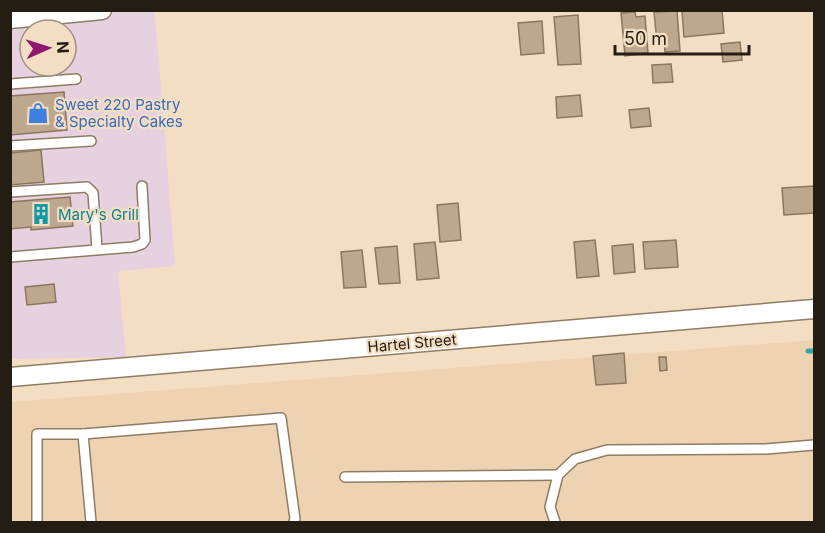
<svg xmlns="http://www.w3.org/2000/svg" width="825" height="533" font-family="Inter,sans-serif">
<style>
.commercial{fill:#e5d1e0;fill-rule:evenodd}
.built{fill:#eed3b2}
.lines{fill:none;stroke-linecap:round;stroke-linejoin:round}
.stream{stroke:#3ca3a4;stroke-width:5}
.building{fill:#bda88e;stroke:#8b765e;stroke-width:1.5}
.lane-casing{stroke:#8f7c63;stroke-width:12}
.street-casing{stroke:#8f7c63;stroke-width:21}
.lane{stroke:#fff;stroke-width:9}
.street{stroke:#fff;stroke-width:18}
.labels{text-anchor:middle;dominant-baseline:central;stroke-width:4.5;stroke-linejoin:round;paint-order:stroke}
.shop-label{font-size:15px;fill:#366cbe;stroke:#f4dec3;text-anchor:start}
.culture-label{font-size:15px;fill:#0d838f;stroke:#f4dec3;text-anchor:start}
.street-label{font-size:15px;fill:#241d13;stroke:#f4dec3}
</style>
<rect width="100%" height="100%" fill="#f4dec3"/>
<path class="commercial" d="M10 11H154L159 60 175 266 118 271 126 357 11 359ZM30 30H66V66H30Z"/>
<path class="built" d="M814 340V522H11V402Z"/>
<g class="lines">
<path class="stream" d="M808 351H814"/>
</g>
<g class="building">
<path d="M722 10 724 33 684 37 682 11Z"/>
<path d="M677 11 680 51 665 52 664 41 657 42 654 12Z"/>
<path d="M635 12 636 17 645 16 648 53 625 56 621 13Z"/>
<path d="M578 15 581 64 558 65 554 17Z"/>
<path d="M542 21 544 53 521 55 518 23Z"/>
<path d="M740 42 742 60 723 62 721 44Z"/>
<path d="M671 64 673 82 653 83 652 65Z"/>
<path d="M64 92 67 130 10 135V96Z"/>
<path d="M580 95 582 116 557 118 556 97Z"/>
<path d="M649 108 651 126 631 128 629 110Z"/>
<path d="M41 150 44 182 10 185V153Z"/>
<path d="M814 186V213L784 215 782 188Z"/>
<path d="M70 197 73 226 31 230V227L10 229V202Z"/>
<path d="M458 203 461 240 440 242 437 205Z"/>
<path d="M595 240 599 276 577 278 574 242Z"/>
<path d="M676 240 678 267 645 269 643 242Z"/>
<path d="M435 242 439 278 417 280 414 244Z"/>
<path d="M633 244 635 272 614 274 612 246Z"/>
<path d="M397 246 400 283 379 284 375 248Z"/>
<path d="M362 250 366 287 344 288 341 252Z"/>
<path d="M54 284 56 302 27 305 25 287Z"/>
<path d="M624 353 626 383 596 385 593 356Z"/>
<path d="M659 357H666L667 370 660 371Z"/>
</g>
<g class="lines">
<defs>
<g id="lane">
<path d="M10 84 76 79"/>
<path d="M10 146 91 141"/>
<path d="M10 192 87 187 93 193 97 249"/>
<path d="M10 257 133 247 142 244 145 240 142 186"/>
<path d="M83 434 91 522"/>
<path d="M345 477 558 475"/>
<path d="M37 522V434H83L281 418 295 519 294 522"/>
<path d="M555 522 550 507 558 475 575 459 607 450 766 449 814 445"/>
</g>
<g id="street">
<path d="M10 19 102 10"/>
<path d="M10 377 814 309"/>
</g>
</defs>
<use href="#lane" class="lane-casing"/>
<use href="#street" class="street-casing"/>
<use href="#lane" class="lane"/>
<use href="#street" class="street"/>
</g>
<defs>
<symbol id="shop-bare" viewBox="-9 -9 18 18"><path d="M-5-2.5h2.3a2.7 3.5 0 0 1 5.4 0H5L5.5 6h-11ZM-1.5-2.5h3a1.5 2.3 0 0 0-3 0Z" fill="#3f7fe0" stroke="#f4dec3" stroke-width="2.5" paint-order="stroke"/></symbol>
<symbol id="building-bare" viewBox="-9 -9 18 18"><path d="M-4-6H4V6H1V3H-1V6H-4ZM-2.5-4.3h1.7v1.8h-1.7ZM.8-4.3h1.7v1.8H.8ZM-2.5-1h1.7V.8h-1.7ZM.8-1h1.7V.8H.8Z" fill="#0f9aa8" stroke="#f4dec3" stroke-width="2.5" paint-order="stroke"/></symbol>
</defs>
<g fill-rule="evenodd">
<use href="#shop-bare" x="23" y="98" width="30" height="30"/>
<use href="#building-bare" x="26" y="199" width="30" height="30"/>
</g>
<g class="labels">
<g class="shop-label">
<text x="55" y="104">Sweet 220 Pastry<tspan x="55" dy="17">&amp; Specialty Cakes</tspan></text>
</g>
<g class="culture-label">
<text x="58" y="214">Mary's Grill</text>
</g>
<g class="street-label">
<text transform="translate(412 343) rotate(-5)">Hartel Street</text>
</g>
</g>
<rect width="825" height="533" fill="none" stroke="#241d13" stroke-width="24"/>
<g transform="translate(48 48) rotate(87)"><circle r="28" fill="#f4dec3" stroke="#a1917d" stroke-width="1.5"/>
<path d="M0-4.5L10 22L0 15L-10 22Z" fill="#921672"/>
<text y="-9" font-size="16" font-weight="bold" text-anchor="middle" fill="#241d13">N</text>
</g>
<path d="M615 45v9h134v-9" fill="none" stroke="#241d13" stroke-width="3"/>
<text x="624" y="45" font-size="18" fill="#241d13" stroke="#f4dec3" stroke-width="4.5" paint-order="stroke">50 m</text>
</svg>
